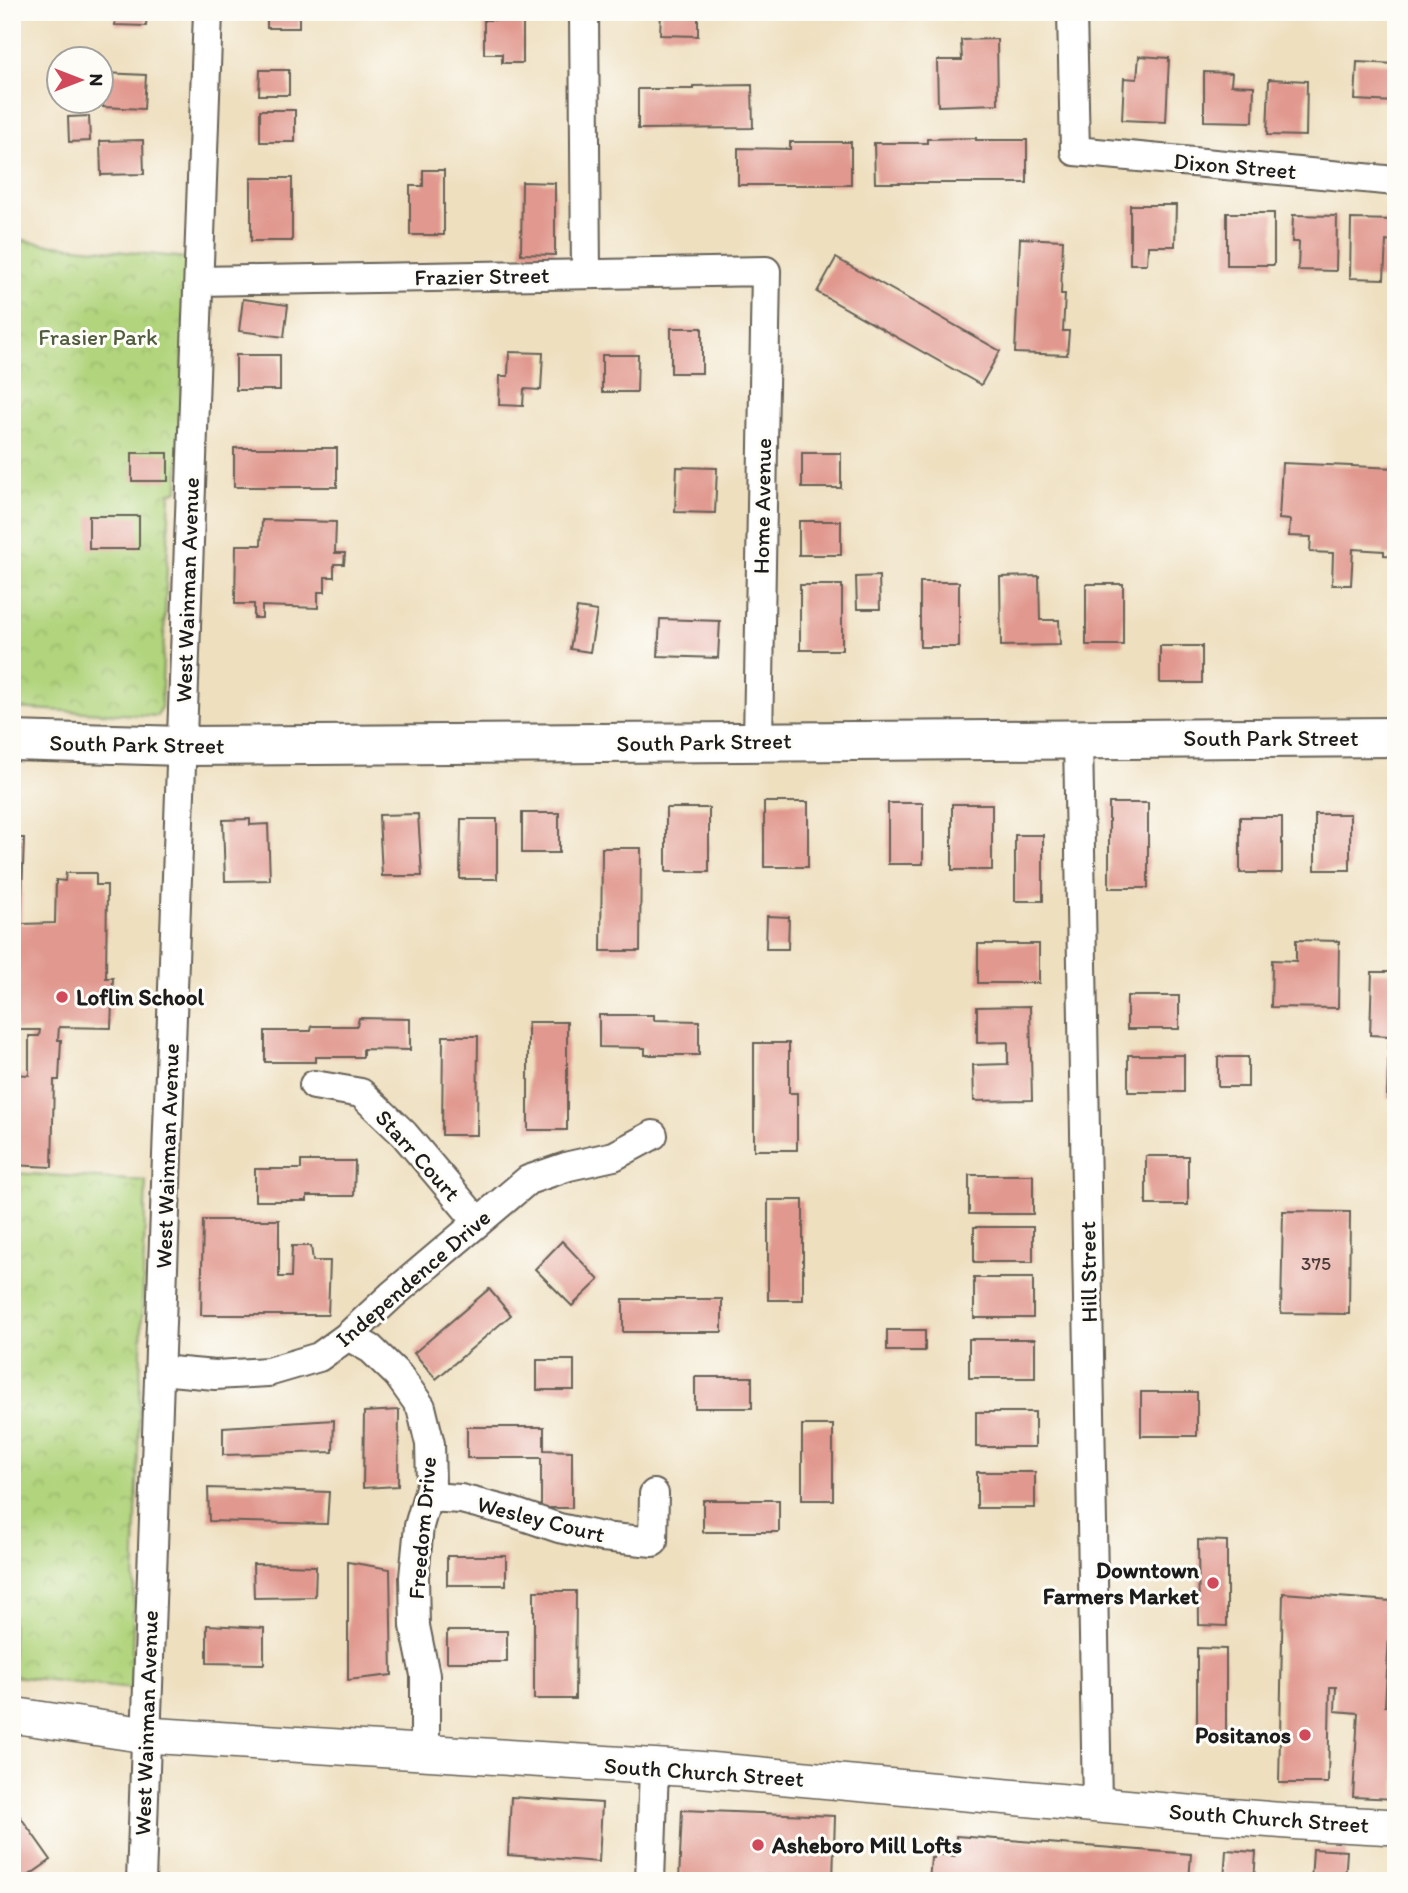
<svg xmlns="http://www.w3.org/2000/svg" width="1408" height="1893" font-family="Itim,sans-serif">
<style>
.park{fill:url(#park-crowns);stroke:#66784c;stroke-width:2}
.building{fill:#e1998f}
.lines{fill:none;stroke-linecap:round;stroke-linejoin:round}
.minor-casing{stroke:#666055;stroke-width:32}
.tertiary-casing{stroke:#666055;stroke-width:38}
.secondary-casing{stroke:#666055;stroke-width:42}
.minor{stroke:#fff;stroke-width:28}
.tertiary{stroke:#fff;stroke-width:35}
.secondary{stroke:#fff;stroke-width:38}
.poi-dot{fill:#d1495b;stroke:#fdfcf7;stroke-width:2.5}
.labels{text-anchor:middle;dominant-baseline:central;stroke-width:6;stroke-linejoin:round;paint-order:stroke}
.number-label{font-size:19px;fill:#4d3b39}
.street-label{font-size:23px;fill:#1c1c1c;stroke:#fdfcf7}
.park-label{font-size:23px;fill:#505c3e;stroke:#fdfcf7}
.poi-label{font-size:23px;font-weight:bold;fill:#1c1c1c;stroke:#fdfcf7;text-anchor:start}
</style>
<defs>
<pattern id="park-crowns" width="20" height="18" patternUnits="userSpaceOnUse" patternTransform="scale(1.75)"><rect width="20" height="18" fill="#b1d47d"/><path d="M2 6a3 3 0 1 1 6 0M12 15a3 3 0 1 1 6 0" fill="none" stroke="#98b56b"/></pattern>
</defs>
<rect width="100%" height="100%" fill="#fdfcf7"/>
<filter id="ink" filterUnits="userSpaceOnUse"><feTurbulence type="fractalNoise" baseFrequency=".0143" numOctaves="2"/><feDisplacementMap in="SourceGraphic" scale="14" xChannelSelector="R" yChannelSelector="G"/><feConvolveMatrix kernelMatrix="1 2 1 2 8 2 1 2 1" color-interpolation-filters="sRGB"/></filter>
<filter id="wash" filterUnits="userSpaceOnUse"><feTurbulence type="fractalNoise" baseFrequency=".00686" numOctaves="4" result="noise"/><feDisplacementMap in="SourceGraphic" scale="28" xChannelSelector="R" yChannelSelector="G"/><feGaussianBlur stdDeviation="1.57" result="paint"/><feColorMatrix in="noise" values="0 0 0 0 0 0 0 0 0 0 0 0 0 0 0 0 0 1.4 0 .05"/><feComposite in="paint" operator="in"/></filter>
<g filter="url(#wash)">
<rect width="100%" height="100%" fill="#eedfbf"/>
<g class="park">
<path d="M12 238 45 244 187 258 178 490 170 493 161 708 157 716 12 708Z"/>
<path d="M12 1173 146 1181 131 1689 12 1676Z"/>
</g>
<g id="blocks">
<g class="building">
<path d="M116 12H147L146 26 115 25Z"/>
<rect x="267" y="12" width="32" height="16"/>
<path d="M661 12H698V36L660 35Z"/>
<path d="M864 12H911V20L864 18Z"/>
<path d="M484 20H523V63H502V54H484Z"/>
<path d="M997 39 998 104 938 106 937 60H962L961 40Z"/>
<path d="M1139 56 1169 58 1166 122 1122 120 1124 78 1137 79Z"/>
<path d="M1357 62 1396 64V102L1355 100Z"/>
<path d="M260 70H289V95H259Z"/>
<path d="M1204 72 1232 73 1231 85 1254 86 1253 122 1204 121Z"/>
<path d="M104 73 146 75 144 109 103 107Z"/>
<path d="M1269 79 1307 81 1306 136 1267 135Z"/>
<path d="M752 85 753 128 638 129V89H693V86Z"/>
<rect x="260" y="110" width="35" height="32"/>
<path d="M89 116 90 141 69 142 68 117Z"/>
<path d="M976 138V140H1027V183H875L874 143H927V139Z"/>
<path d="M143 140 144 174 101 175 100 141Z"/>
<path d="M790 142H851V185H738V148L790 149Z"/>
<path d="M423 170H444V235H410V186H423Z"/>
<rect x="251" y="178" width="41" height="63"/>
<path d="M522 182 555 183V255L521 254Z"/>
<path d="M1130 205H1176L1175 246H1148L1147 264H1130Z"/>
<rect x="1227" y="213" width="47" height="52"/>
<path d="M1293 215 1337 216 1336 271 1298 270 1299 242H1292Z"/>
<path d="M1351 219 1396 220V242L1386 241 1384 279 1350 278Z"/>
<path d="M1020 238 1063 240 1061 294H1065L1063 331H1069L1067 355 1015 353Z"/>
<path d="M836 258 1000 351 981 385 817 292Z"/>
<path d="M243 299 288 305 284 337 239 331Z"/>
<rect x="671" y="328" width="31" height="45"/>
<path d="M509 352 543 353 541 390 524 389 523 406 499 405 500 376H508Z"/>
<rect x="236" y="355" width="44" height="35"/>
<path d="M602 355H638L637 392H602Z"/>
<rect x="234" y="448" width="103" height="39"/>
<rect x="132" y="453" width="36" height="28"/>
<rect x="802" y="453" width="39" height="35"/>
<path d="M1282 463 1396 468V556L1384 555V551L1353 549 1351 585H1332L1333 553 1310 552 1311 537 1289 536 1290 520 1279 519Z"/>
<path d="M677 467 717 468 715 513 675 512Z"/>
<rect x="89" y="516" width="50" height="33"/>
<path d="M262 520 336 522 335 553H345L344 564H334V577H325V592H318V608L262 606V618H254V604H235L236 545H261Z"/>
<rect x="799" y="521" width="42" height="34"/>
<path d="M879 576 880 609H857L856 577Z"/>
<path d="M1039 576 1040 620H1059L1060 645 1001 646 1000 577Z"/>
<rect x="920" y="582" width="39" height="65"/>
<rect x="1086" y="584" width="37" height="61"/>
<rect x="800" y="585" width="42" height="65"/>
<path d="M577 608 597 611 590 652 570 649Z"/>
<path d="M660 619 720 621 718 658 658 656Z"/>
<rect x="1160" y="646" width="42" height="37"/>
<rect x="764" y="802" width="44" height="65"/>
<rect x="888" y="803" width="35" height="61"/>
<rect x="1109" y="803" width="39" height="85"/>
<rect x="952" y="804" width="40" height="66"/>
<rect x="666" y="808" width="43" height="64"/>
<rect x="522" y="813" width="37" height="40"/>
<path d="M418 814 422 876H382L379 815Z"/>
<rect x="1315" y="814" width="35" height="56"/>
<rect x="1240" y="817" width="42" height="56"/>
<path d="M250 819V825L268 824 270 880 225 881 223 820Z"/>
<path d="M461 819H497V879H460Z"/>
<rect x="1015" y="835" width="28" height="66"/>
<path d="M12 838H24L21 924 55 923 56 880 65 881 66 873H96V885H107L106 978H113L111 1028 59 1027 58 1040H61L59 1080H54L52 1167 12 1165V1074L29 1075V1036H39L40 1030H16V1016H12Z"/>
<path d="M602 848H641L640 951H601Z"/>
<path d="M767 916 789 917 788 949H766Z"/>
<path d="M1296 940 1339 941 1338 1008 1271 1007 1272 960 1296 961Z"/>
<rect x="978" y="944" width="61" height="39"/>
<path d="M1394 948H1396V1099H1387L1389 1036 1370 1035 1372 972H1393Z"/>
<rect x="1127" y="996" width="52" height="33"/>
<path d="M1030 1006 1032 1100 974 1101 973 1065 1008 1064V1042L977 1043V1007Z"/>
<path d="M599 1015H654V1020L699 1021V1055H645V1048L599 1047Z"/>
<path d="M359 1018 410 1019V1050L363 1049V1057H316V1062H265V1031H311L312 1026H357Z"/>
<rect x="528" y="1022" width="39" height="108"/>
<path d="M443 1036H478L477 1135H442Z"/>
<path d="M754 1043H789V1093H797V1150H754Z"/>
<rect x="1128" y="1055" width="56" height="37"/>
<rect x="1218" y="1057" width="30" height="30"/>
<rect x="1146" y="1156" width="42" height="49"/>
<path d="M301 1161H355L354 1196H307V1201H255V1169H301Z"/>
<rect x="969" y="1175" width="64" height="39"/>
<rect x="768" y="1200" width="35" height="100"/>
<path d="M1283 1211 1350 1212 1349 1314 1281 1313Z"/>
<path d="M203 1220H279V1277H291L292 1246H311L313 1261H330L328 1315H201Z"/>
<rect x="974" y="1227" width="59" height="35"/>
<path d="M562 1241 599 1280 572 1306 535 1269Z"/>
<rect x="974" y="1278" width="59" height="40"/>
<path d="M489 1289 511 1315 436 1379 414 1353Z"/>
<rect x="623" y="1299" width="99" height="33"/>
<rect x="887" y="1330" width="38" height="21"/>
<rect x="969" y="1339" width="66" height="39"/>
<rect x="537" y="1360" width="37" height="30"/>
<rect x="695" y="1377" width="57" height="31"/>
<rect x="1141" y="1392" width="56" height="44"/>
<path d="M399 1410 398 1486 363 1488 364 1412Z"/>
<rect x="976" y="1412" width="59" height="35"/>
<path d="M334 1420 333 1452 223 1455V1427Z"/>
<rect x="802" y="1425" width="31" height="75"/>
<path d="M467 1427H544V1450L572 1451V1508H541V1458H467Z"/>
<rect x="977" y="1472" width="58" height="36"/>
<path d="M208 1488 329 1492 327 1524 209 1521Z"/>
<rect x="703" y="1500" width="76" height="32"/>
<path d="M1198 1540 1227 1541V1626L1199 1625Z"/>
<rect x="447" y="1556" width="59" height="29"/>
<path d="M348 1562 390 1569 392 1675 348 1680Z"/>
<path d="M253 1564 316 1566 315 1597 254 1598Z"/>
<path d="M534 1591H576L575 1699H534Z"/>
<path d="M1283 1593 1391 1601 1385 1706 1396 1707V1799L1353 1797 1358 1713 1335 1711 1336 1687H1330L1328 1783H1279Z"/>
<path d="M207 1625 264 1628V1664L207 1663Z"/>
<rect x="447" y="1631" width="60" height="31"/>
<path d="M1197 1648 1226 1649V1734H1197Z"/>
<path d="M511 1797 602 1803 599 1862 508 1855Z"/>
<path d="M12 1805 51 1860 21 1881H12Z"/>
<path d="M682 1810 835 1816 833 1881 775 1880V1875L745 1874V1881H679Z"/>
<path d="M956 1836 1191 1854 1189 1881H929L931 1858H934V1854L955 1856Z"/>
<path d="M1313 1849 1347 1851 1345 1881H1311Z"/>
<path d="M1226 1850 1256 1852 1254 1881H1224Z"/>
</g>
</g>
</g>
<g filter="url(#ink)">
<use href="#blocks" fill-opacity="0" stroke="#666055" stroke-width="2"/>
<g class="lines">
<defs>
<g id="minor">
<path d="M584 12 586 274"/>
<path d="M1072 12 1075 151 1396 181"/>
<path d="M199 281 766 271 758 741"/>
<path d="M1078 739 1097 1804"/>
<path d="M314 1085 361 1093 404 1134 478 1222"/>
<path d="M348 1336 371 1349 398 1375 421 1407 430 1444 431 1484 419 1526 414 1577 415 1626 425 1675V1752"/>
<path d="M159 1370 215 1375 268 1372 319 1357 348 1336 392 1295 528 1180 569 1166 614 1156 653 1135"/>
<path d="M428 1497 461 1499 512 1512 559 1528 602 1537 653 1542 654 1494"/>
<path d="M141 1881 208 12"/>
<path d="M650 1881 654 1767"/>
</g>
<path id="tertiary" d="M12 1715 146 1735 695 1769 1211 1815 1301 1822 1396 1827"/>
<path id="secondary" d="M12 741 182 746 1396 737"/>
</defs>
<use href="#minor" class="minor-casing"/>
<use href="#tertiary" class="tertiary-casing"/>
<use href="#secondary" class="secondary-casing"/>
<use href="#minor" class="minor"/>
<use href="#tertiary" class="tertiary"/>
<use href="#secondary" class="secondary"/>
</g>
</g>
<g class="poi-dot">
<circle cx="62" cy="997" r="7"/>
<circle cx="1213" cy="1583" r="7"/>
<circle cx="1305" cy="1735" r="7"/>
<circle cx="758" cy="1845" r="7"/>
</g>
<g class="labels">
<g class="number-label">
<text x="1316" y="1263">375</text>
</g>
<g class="street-label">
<text transform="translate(1235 166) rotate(5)">Dixon Street</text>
<text transform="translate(482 276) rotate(-1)">Frazier Street</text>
<text transform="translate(762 506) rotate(-89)">Home Avenue</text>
<text transform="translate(187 590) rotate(-88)">West Wainman Avenue</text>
<text x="1271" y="738">South Park Street</text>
<text transform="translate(704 742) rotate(-1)">South Park Street</text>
<text transform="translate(137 744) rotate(1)">South Park Street</text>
<text transform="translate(418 1155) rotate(48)">Starr Court</text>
<text transform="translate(167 1156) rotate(-88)">West Wainman Avenue</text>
<text transform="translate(1088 1272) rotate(-91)">Hill Street</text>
<text transform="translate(413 1278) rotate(-41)">Independence Drive</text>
<text transform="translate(541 1519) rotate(14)">Wesley Court</text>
<text transform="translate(422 1528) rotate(-85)">Freedom Drive</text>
<text transform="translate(146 1723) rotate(-88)">West Wainman Avenue</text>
<text transform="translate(704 1772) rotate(4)">South Church Street</text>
<text transform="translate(1269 1818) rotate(4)">South Church Street</text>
</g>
<g class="park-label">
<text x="98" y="337">Frasier Park</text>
</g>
<g class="poi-label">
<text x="76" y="997">Loflin School</text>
<text x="1199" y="1570" text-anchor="end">Downtown<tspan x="1199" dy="26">Farmers Market</tspan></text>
<text x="1291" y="1735" text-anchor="end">Positanos</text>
<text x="772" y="1845">Asheboro Mill Lofts</text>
</g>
</g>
<rect width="1408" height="1893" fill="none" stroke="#fdfcf7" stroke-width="42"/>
<g transform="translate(80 80) rotate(90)"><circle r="33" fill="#fdfcf7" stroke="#a3a29f" stroke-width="2"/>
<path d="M0-5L12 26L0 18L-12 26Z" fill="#d1495b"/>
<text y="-10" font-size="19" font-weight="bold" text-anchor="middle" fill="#1c1c1c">N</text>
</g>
</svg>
